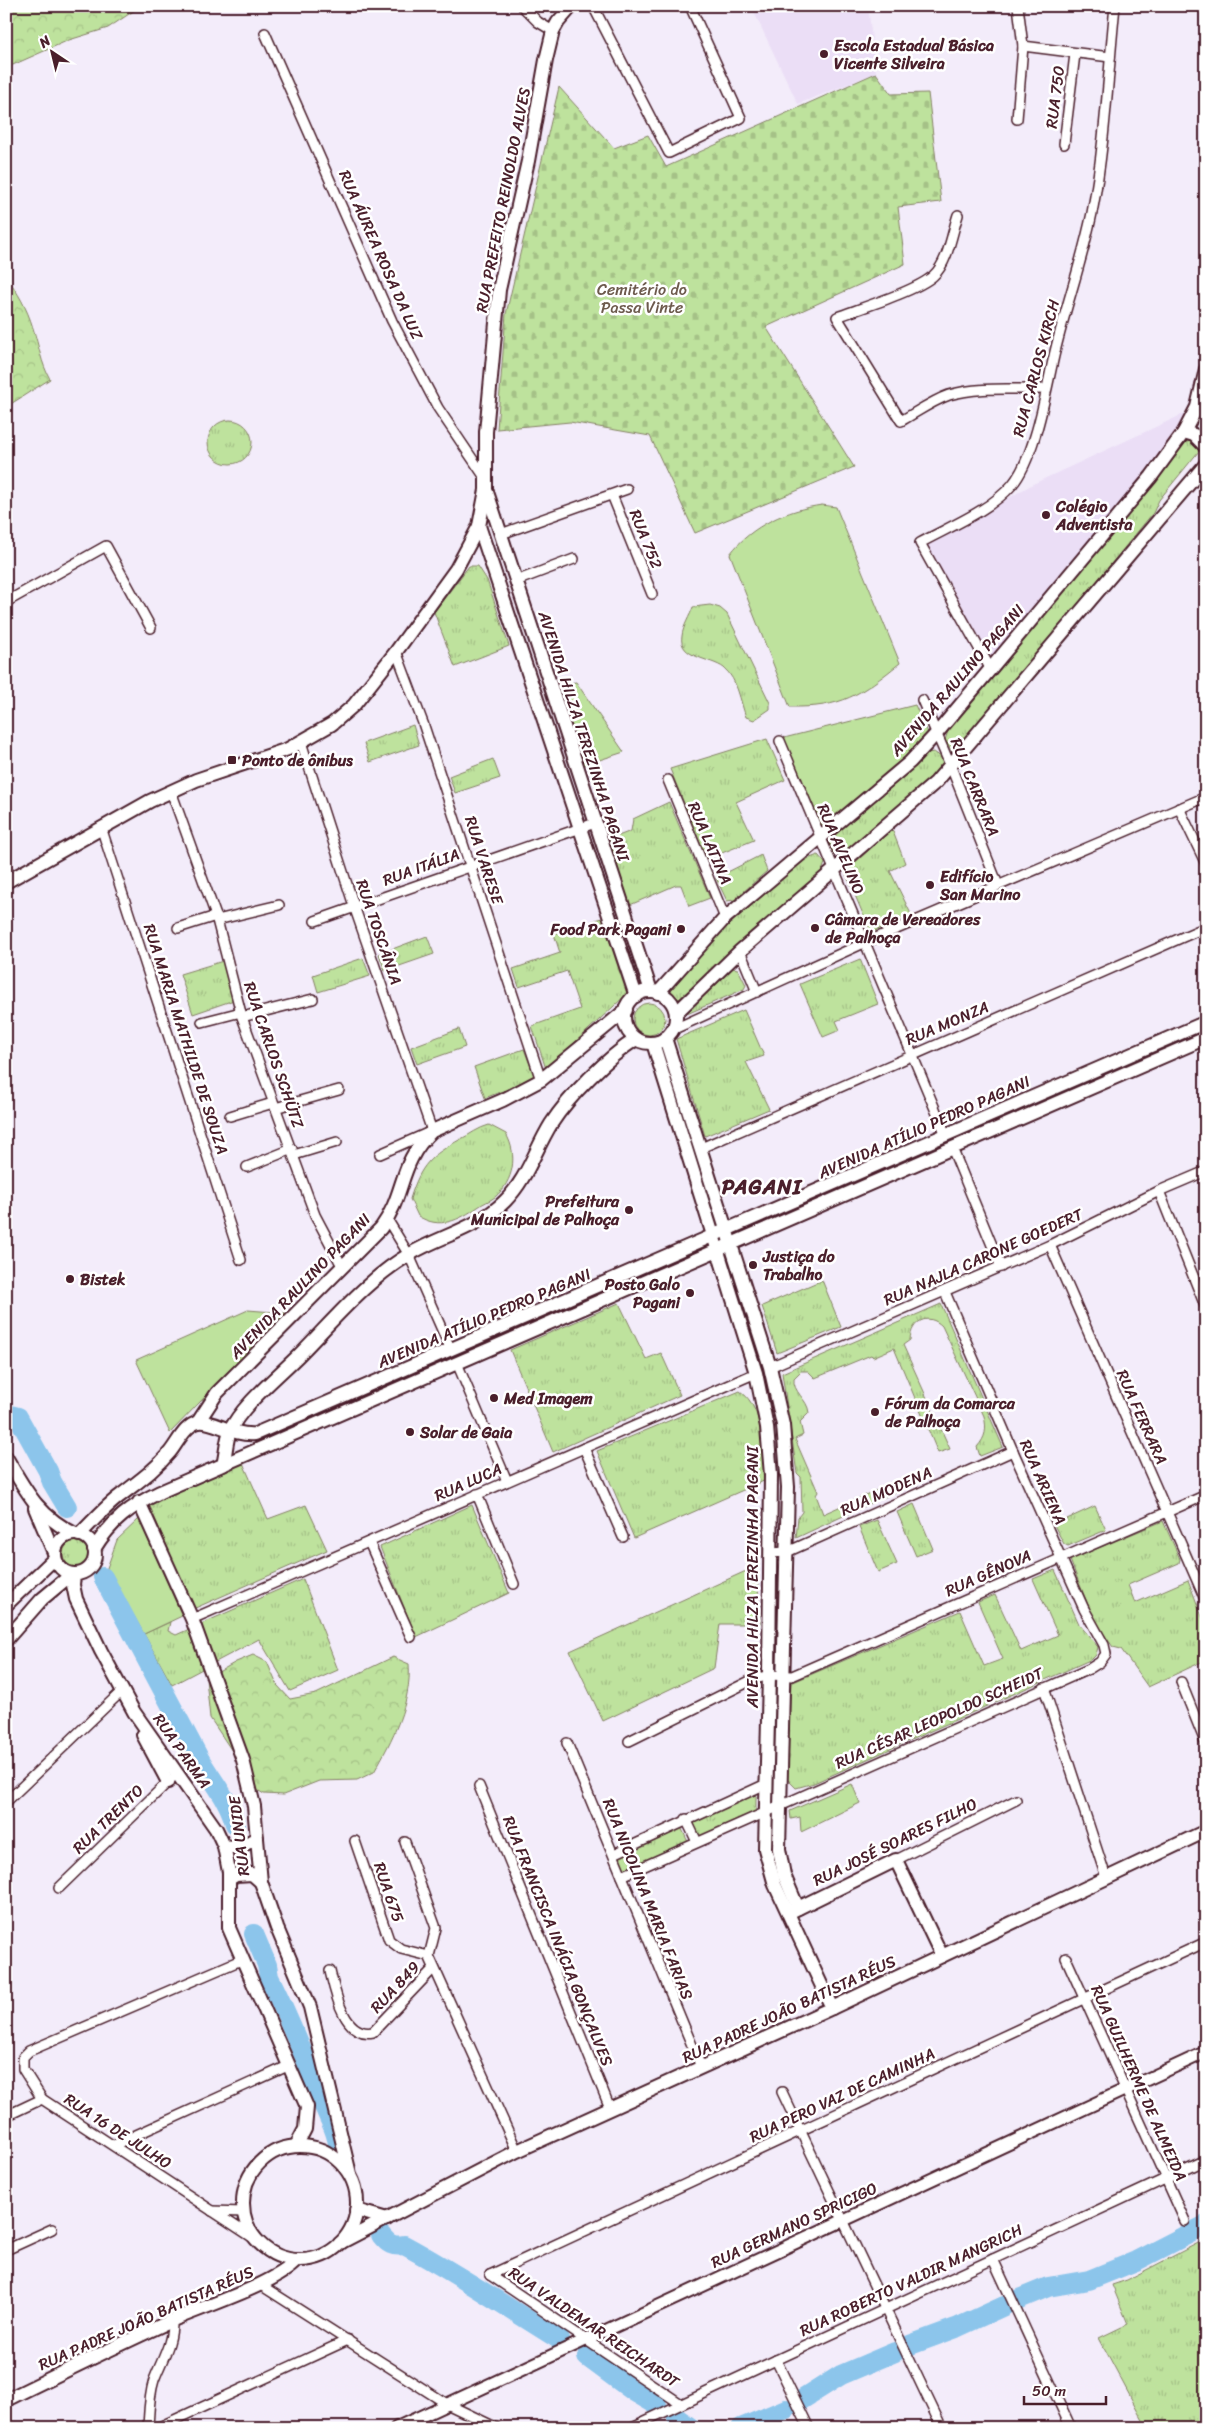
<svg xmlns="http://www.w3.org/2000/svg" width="1212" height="2434" font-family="Sriracha,sans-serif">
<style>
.built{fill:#ebdef6}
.grass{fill:url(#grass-tufts);stroke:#848064}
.forest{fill:url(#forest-crowns);stroke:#848064}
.cemetery{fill:url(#cemetery-stones);stroke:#848064}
.green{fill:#bee29d;stroke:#848064}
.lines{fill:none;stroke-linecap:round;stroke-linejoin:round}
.river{stroke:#8cc5eb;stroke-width:20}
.minor-casing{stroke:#4a1f2b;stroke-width:12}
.tertiary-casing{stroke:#4a1f2b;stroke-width:15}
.secondary-casing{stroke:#4a1f2b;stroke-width:16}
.minor{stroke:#fff;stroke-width:9}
.tertiary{stroke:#fff;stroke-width:11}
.secondary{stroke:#fff;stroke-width:12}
.poi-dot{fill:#4a1f2b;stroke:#fff;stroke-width:2}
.labels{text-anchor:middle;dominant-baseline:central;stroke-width:5;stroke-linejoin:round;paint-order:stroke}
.poi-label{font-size:16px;font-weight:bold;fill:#4a1f2b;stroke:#fff;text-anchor:start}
.street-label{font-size:16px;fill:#4a1f2b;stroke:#fff}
.park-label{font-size:16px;fill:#6d5a4d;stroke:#fff}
.district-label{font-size:21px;font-weight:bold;letter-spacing:1px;fill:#4a1f2b;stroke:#fff}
</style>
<defs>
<pattern id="grass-tufts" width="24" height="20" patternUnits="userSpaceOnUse" patternTransform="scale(1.25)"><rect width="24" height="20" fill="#bee29d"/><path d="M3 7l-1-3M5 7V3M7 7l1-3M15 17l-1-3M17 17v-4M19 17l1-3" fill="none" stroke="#a5c187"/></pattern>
<pattern id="forest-crowns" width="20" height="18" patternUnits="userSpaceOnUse" patternTransform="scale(1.25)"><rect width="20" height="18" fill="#bee29d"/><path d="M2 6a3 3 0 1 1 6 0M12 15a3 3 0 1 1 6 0" fill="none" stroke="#a5c187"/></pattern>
<pattern id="cemetery-stones" width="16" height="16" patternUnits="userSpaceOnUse" patternTransform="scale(1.25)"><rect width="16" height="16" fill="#bee29d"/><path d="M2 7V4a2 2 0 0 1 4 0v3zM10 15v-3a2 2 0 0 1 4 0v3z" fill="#a5c187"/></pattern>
</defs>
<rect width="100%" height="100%" fill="#f3ecfa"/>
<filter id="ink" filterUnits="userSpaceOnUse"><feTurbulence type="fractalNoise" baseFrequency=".02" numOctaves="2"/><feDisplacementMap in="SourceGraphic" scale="10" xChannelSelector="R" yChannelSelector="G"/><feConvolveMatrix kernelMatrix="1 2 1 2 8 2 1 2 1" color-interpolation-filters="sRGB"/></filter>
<g filter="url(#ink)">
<g class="built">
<path d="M751 6H868L876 73 798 104Z"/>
<path d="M1190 411 1186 422 1147 473 991 659 927 545 1033 484Z"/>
</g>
<g class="grass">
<circle cx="230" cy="442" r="22"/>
<path d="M1192 441 1199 446V451L1159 500 1153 513 954 754 945 740 948 731 1019 640 1186 442Z"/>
<path d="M469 566H478L487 580 509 646 455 667 434 612Z"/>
<path d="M710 605 720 608 727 614 770 703V709L754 720 746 717C740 701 738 680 724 668 711 658 678 658 682 636 683 626 690 616 693 607Z"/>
<path d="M413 725 419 745 370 762 364 743Z"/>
<path d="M767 739 785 780 736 802 754 840 707 859 670 769Z"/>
<path d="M934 752 941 757 943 764 939 773 851 848 841 855 833 854 827 845 830 838 927 753Z"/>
<path d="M493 759 500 778 455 793 449 776Z"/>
<path d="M669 802 710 898 689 906 681 885H676L630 905 608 840 631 831 633 819Z"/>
<path d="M892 829 905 863 890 871 911 914 871 933 846 874 848 869Z"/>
<path d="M761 855 767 871 734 900 727 901 716 878Z"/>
<path d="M818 855 825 863 822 871 679 999 672 994 671 990 712 940 802 861Z"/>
<path d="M602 918 627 994 546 1069 532 1026 580 1009 567 971 519 987 513 969 560 953 554 934Z"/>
<path d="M427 936 434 954 385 971 379 954Z"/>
<path d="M363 958 370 976 318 992 313 975Z"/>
<path d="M860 959 878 1004 836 1021 840 1030 823 1037 800 984Z"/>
<path d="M223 961 234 1000 193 1014 180 974Z"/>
<path d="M732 968 738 969 746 985 744 989 687 1014 688 1007Z"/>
<circle cx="649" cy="1019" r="16"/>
<path d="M744 1010 764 1056 746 1062 769 1109 705 1136 676 1039Z"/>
<path d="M459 1029 465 1047 417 1064 411 1047Z"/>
<path d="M524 1049 535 1078 485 1098 474 1067Z"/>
<path d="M489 1125 506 1134C518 1155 514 1181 495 1197 490 1201 483 1203 478 1207 459 1220 440 1230 418 1216L410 1199C421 1164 430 1156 461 1139 471 1134 478 1128 489 1125Z"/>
<path d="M822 1280 841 1327 777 1353 762 1306Z"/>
<path d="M619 1303 646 1359 661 1353 680 1395 553 1452 510 1350Z"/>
<path d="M941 1304 1003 1447 980 1456 977 1447C986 1437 987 1429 984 1416L942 1326C928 1312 911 1321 910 1340L903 1345 950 1449 938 1453 894 1348 873 1357 871 1355 815 1378 808 1371H801L794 1378C792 1392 808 1399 809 1413L800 1422 803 1435 795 1439 818 1492 816 1495 823 1514 907 1477 910 1485 796 1538 798 1517 802 1512 801 1477 797 1473 782 1373Z"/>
<path d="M740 1391C765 1408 762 1453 766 1480L634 1538 597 1451Z"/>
<path d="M243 1463 268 1519 306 1505 327 1550 193 1609 149 1504Z"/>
<path d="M914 1504 933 1549 916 1556 897 1512Z"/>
<path d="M472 1505 509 1593 416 1637 380 1547Z"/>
<path d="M1095 1506 1106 1530 1068 1546 1064 1544 1054 1525Z"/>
<path d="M877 1520 897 1564 878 1572 859 1527Z"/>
<path d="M1163 1521 1180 1559 1179 1563 1128 1585 1135 1603 1188 1580 1206 1627V1660L1148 1687 1121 1649 1113 1647 1094 1620 1070 1560Z"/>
<circle cx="76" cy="1554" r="13"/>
<path d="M757 1566 760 1624H720L714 1668 603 1721 570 1651Z"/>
<path d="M1055 1570 1079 1624 1098 1647 1096 1655 1092 1659 814 1783 796 1788 787 1779 791 1683 960 1611 984 1666 1003 1659 978 1602 995 1595 1021 1651 1058 1635 1033 1579Z"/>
<path d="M303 1579 338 1670 290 1691 259 1639 172 1685 144 1634 170 1622 168 1631 176 1635Z"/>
<path d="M756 1793V1811L700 1837 693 1822Z"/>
<path d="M681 1827 688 1842 626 1871 619 1856Z"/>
<path d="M1206 2239V2428H1147L1099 2338 1128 2324 1112 2285 1127 2280Z"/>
</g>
<g class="forest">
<path d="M6 6H141L108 28 69 40 6 68Z"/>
<path d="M6 276C18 293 27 308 33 328 39 346 41 363 50 379L6 407Z"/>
<path d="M253 1655 267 1662 277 1685 290 1699 316 1694 393 1657 409 1664C412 1702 392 1740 374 1772L357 1780 319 1781 283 1795 264 1794 247 1784 242 1766 210 1718 206 1679 236 1662Z"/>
</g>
<path class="cemetery" d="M876 73 891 94 928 93 941 202 898 207 905 264 766 327 854 467 695 533 650 436 570 422 497 429 506 314 559 87 614 148 648 135 666 167Z"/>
<g class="green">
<path d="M822 505 836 507 900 663C860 695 842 708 790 707L730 554C752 525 787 510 822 505Z"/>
<path d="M576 682 624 752 581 766 561 705 569 701 563 684Z"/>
<path d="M915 705 930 737 824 830 784 738Z"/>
<path d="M248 1310 286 1313 170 1433 136 1360Z"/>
<path d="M139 1519 182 1616 144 1634 107 1568 117 1540Z"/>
<path d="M852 1784 860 1803 801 1832 800 1817 791 1819 790 1811Z"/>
</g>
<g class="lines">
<g class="river">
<path d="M10 1415 18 1417 48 1471 52 1482 67 1507"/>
<path d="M103 1577C135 1637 167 1698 199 1758 212 1781 229 1799 235 1824"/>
<path d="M254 1934 267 1965 269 1977C290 2019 307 2062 324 2106 329 2120 337 2131 338 2145"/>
<path d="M381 2235C388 2244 393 2247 404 2245 458 2274 508 2308 560 2340"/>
<path d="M1019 2299 1048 2287 1089 2280 1136 2261 1206 2225"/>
<path d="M910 2345 956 2328 1004 2306"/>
<path d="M587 2357 633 2391 657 2405"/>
<path d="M803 2399 841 2375 895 2352"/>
<path d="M677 2418 691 2428"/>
<path d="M741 2428 786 2409"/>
</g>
<defs>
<g id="minor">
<path d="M522 6 538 22 553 31"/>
<path d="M593 6 669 153 741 118 690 6"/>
<path d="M1018 6 1023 46 1110 57"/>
<path d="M265 33 392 321 438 408 486 479"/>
<path d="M1017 119 1023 46"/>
<path d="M1064 144 1075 54"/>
<path d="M958 215C952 233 948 263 933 276 916 291 861 308 837 317L901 421C917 412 932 401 949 395 979 386 1015 390 1046 389"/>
<path d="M612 495 652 594"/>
<path d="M501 534 627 489"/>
<path d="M516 581 574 559"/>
<path d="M6 602 106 546 151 628"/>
<path d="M396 651 423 723 541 1080"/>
<path d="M990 668 920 543C949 527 991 510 1012 485 1035 458 1046 391 1054 356 1065 308 1082 262 1092 213 1105 146 1108 75 1115 6"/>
<path d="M922 700 951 767 998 885"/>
<path d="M780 741 946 1135"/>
<path d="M301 742 354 906 432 1131 380 1154"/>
<path d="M668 780 725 918"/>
<path d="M171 791 216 916 242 1017 315 1215 342 1266"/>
<path d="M1179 808 1206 864"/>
<path d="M101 827 241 1260"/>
<path d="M217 920 279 905"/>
<path d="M315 921 595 823"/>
<path d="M178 928 216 916"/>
<path d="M740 951 757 992"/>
<path d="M242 1017 313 999"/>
<path d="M202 1022 241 1012"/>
<path d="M672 1030 864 943 1206 797"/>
<path d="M275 1108 339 1090"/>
<path d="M230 1116 273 1103"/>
<path d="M701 1148 1206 927"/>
<path d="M952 1148 1001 1267"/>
<path d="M294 1155 337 1142"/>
<path d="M247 1167 292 1149"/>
<path d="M1159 1191 1206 1308"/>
<path d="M387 1219 409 1255 451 1350"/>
<path d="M1050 1245 1206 1601"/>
<path d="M457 1363 507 1481"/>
<path d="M770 1367 1050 1245 1159 1191 1206 1171"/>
<path d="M584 1448 623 1537"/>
<path d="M477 1494 514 1584"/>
<path d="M369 1542 411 1637"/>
<path d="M770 1553 787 1552 1013 1451"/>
<path d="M192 1619 756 1373"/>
<path d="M1181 1682 1206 1744"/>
<path d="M1044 1688 1106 1877"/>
<path d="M629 1741 752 1680 769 1675 792 1676 1206 1495"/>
<path d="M567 1743 701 2067"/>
<path d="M479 1786 610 2108"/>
<path d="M6 1802 122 1691"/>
<path d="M686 1819 697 1842"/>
<path d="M355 1841 389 1940 401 1949 429 1956"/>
<path d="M405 1842 436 1928 429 1956 517 2151"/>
<path d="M614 1854 766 1784"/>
<path d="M896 1860 1016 1800"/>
<path d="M622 1876 1089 1669 1100 1662 1106 1654 1104 1645 1084 1609 1013 1451 945 1292"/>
<path d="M59 1888 171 1779"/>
<path d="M1066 1958 1185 2221"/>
<path d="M330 1971C335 1992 344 2038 373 2032L434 1968"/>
<path d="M782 2092 942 2428"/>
<path d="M42 2099 23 2069V2057L29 2051 241 1960"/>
<path d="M6 2116 42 2099 255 2239"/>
<path d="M114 2145 290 2065"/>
<path d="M212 2211 243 2212"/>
<path d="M6 2250 52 2229"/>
<path d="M993 2259 1071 2428"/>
<path d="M490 2275 1206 1942"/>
<path d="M490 2275 681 2404"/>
<path d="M259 2284 447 2404 497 2428"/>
<path d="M776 2360 809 2428"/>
<path d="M148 2428C149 2411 149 2396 154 2380 162 2359 173 2343 172 2320"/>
<path d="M157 2428 348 2340"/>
<path d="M630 2428 1206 2160"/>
</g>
<path id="tertiary" d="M396 2428 1206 2052"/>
<g id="secondary">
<path d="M1184 432 1194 435 1206 447"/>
<path d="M487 492 651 991"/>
<path d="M479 526 636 996"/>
<path d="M6 882 150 801 196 780 288 749 332 724 354 705 395 653 456 569 479 526 486 490V432L499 290 528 161 546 60 553 31 558 22 572 6"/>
<circle cx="650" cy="1017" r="26"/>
<path d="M658 993 725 918 910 762 937 733 1151 477 1184 432 1197 407 1206 369"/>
<path d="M676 1013 740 951 936 782 1206 464"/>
<path d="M665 1038 770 1367 783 1425 788 1487 779 1849 784 1875 798 1908"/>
<path d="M653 1043 756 1373 767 1427 771 1475 769 1675 765 1849 775 1885 832 2008"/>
<path d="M198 1422 217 1393 381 1228C406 1194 398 1163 432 1131L503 1100 541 1080 626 1010"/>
<path d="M6 1457C26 1491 38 1516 75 1534"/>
<path d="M223 1465C226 1454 226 1441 230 1431 240 1407 279 1375 298 1356 333 1321 367 1279 410 1254 442 1235 477 1229 505 1201 527 1179 535 1150 551 1124 569 1096 608 1057 636 1039"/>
<path d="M139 1502 192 1619 243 1760 254 1806 261 1882 277 1928 310 2007 350 2174"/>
<path d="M35 1508 55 1555"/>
<circle cx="75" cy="1554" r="20"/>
<path d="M79 1535C93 1521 106 1506 121 1495 139 1481 156 1469 170 1452 178 1442 185 1425 199 1422 213 1420 233 1436 255 1434L1206 1022"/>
<path d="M94 1549C111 1521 131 1506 160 1492L1206 1038"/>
<path d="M74 1574 73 1585 76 1599 101 1651 134 1712 216 1829 224 1846 229 1872V1928L307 2107 305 2129 296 2146"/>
<path d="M6 1605 55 1558"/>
<path d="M6 1640 42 1599 72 1574"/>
<path d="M143 1735 168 1782"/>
<path d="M224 1846 238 1848 257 1838"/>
<path d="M229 1879 236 1875 252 1874 261 1882"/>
<path d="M792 1911 896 1860 942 1956"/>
<circle cx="300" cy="2203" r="57"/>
<path d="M356 2210 387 2219"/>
<path d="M340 2243 517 2151 832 2008 1206 1831"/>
<path d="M6 2400C61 2373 116 2346 171 2321 204 2306 275 2285 297 2260"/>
</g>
</defs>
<use href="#minor" class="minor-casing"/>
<use href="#tertiary" class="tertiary-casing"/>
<use href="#secondary" class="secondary-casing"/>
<use href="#minor" class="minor"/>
<use href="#tertiary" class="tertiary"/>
<use href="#secondary" class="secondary"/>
</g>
</g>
<g class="poi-dot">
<circle cx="824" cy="54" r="5"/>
<circle cx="1046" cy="515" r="5"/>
<rect x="227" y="755" width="10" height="10" rx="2.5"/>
<circle cx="930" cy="885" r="5"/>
<circle cx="815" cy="928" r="5"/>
<circle cx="681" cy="929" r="5"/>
<circle cx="629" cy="1210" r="5"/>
<circle cx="753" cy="1265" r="5"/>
<circle cx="70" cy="1279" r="5"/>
<circle cx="690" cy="1293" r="5"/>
<circle cx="494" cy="1398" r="5"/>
<circle cx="875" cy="1412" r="5"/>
<circle cx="410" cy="1432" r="5"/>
</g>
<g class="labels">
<g class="poi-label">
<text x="834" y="45">Escola Estadual Básica<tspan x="834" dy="18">Vicente Silveira</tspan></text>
<text x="1056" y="506">Colégio<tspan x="1056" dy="18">Adventista</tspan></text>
<text x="242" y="760">Ponto de ônibus</text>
<text x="940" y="876">Edifício<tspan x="940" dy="18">San Marino</tspan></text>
<text x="825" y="919">Câmara de Vereadores<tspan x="825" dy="18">de Palhoça</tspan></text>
<text x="671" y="929" text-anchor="end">Food Park Pagani</text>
<text x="619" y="1201" text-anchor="end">Prefeitura<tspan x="619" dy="18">Municipal de Palhoça</tspan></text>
<text x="763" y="1256">Justiça do<tspan x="763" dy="18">Trabalho</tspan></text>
<text x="80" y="1279">Bistek</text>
<text x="680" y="1284" text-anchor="end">Posto Galo<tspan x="680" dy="18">Pagani</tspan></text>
<text x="504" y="1398">Med Imagem</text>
<text x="885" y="1403">Fórum da Comarca<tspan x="885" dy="18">de Palhoça</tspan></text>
<text x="420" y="1432">Solar de Gaia</text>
</g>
<g class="street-label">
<text transform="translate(1055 97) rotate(-83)">RUA 750</text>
<text transform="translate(503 200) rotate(-79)">RUA PREFEITO REINOLDO ALVES</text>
<text transform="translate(381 255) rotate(66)">RUA ÁUREA ROSA DA LUZ</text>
<text transform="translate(1036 368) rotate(-75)">RUA CARLOS KIRCH</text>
<text transform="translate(646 539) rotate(68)">RUA 752</text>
<text transform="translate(957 680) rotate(-49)">AVENIDA RAULINO PAGANI</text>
<text transform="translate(584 736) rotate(72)">AVENIDA HILZA TEREZINHA PAGANI</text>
<text transform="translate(975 787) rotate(68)">RUA CARRARA</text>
<text transform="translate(710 843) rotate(67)">RUA LATINA</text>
<text transform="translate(841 849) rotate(67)">RUA AVELINO</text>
<text transform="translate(484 860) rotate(72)">RUA VARESE</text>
<text transform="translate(421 867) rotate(-20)">RUA ITÁLIA</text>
<text transform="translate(379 932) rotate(71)">RUA TOSCÂNIA</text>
<text transform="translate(947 1023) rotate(-23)">RUA MONZA</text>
<text transform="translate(186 1039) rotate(72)">RUA MARIA MATHILDE DE SOUZA</text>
<text transform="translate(274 1055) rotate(71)">RUA CARLOS SCHÜTZ</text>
<text transform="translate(924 1127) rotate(-24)">AVENIDA ATÍLIO PEDRO PAGANI</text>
<text transform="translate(983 1257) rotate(-24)">RUA NAJLA CARONE GOEDERT</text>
<text transform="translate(300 1286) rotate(-46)">AVENIDA RAULINO PAGANI</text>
<text transform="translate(484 1318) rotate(-23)">AVENIDA ATÍLIO PEDRO PAGANI</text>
<text transform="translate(1142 1417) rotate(66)">RUA FERRARA</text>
<text transform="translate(468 1482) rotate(-24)">RUA LUCA</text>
<text transform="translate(1043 1482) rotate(66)">RUA ARIENA</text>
<text transform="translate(886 1491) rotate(-24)">RUA MODENA</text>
<text transform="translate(988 1573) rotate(-24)">RUA GÊNOVA</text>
<text transform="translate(752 1577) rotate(-90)">AVENIDA HILZA TEREZINHA PAGANI</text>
<text transform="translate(939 1718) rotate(-24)">RUA CÉSAR LEOPOLDO SCHEIDT</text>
<text transform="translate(182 1751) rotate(55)">RUA PARMA</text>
<text transform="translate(108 1819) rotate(-44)">RUA TRENTO</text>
<text transform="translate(239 1836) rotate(-97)">RUA UNIDE</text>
<text transform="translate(895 1842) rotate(-26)">RUA JOSÉ SOARES FILHO</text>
<text transform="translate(389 1892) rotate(71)">RUA 675</text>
<text transform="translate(648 1899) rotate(68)">RUA NICOLINA MARIA FARIAS</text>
<text transform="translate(558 1941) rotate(68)">RUA FRANCISCA INÁCIA GONÇALVES</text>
<text transform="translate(395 1987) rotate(-47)">RUA 849</text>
<text transform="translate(789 2009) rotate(-25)">RUA PADRE JOÃO BATISTA RÉUS</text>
<text transform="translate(1139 2083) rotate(66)">RUA GUILHERME DE ALMEIDA</text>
<text transform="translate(842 2095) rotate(-25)">RUA PERO VAZ DE CAMINHA</text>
<text transform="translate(118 2131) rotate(33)">RUA 16 DE JULHO</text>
<text transform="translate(794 2225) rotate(-25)">RUA GERMANO SPRICIGO</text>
<text transform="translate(911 2280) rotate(-25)">RUA ROBERTO VALDIR MANGRICH</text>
<text transform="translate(146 2318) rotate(-24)">RUA PADRE JOÃO BATISTA RÉUS</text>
<text transform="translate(594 2327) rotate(34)">RUA VALDEMAR REICHARDT</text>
</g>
<g class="park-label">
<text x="642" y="289">Cemitério do<tspan x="642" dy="18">Passa Vinte</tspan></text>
</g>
<g class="district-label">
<text x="762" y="1187">PAGANI</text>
</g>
</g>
<rect width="1212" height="2434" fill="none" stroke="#fff" stroke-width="25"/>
<rect x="12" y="12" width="1187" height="2409" fill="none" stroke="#4a1f2b" stroke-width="2" filter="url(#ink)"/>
<g transform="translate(52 52) rotate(325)" stroke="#ffffff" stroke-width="4" paint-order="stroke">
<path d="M0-4L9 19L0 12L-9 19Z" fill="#4a1f2b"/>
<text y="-8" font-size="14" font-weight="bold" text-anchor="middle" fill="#4a1f2b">N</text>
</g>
<path d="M1024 2396v8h82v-8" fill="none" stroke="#4a1f2b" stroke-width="2.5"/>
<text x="1032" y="2396" font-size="15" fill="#4a1f2b" stroke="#ffffff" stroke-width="4" paint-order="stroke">50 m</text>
</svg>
